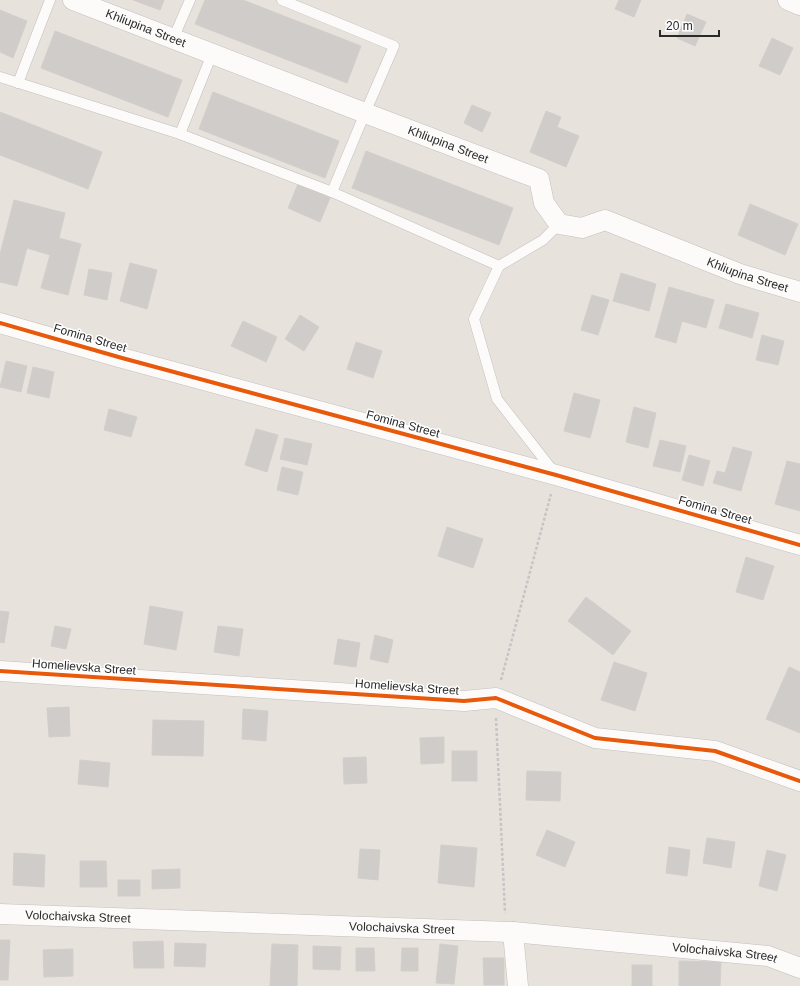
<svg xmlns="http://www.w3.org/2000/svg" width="800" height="986" font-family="Helvetica,sans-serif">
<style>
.building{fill:#d0ccc9;stroke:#d3ceca}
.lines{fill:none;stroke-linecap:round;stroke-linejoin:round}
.lane-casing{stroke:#c1bfbf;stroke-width:11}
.street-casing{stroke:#c1bfbf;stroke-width:21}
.path{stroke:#c6c5c5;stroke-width:2.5;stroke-dasharray:3 2;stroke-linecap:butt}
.lane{stroke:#fcfbfa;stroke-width:10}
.street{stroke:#fcfbfa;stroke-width:20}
.cycleway-casing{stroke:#fff;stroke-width:6}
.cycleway{stroke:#e8590c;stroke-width:4}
.labels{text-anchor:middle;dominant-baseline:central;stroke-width:3;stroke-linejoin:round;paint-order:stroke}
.street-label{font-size:12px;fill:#292929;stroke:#fff}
</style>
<rect width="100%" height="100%" fill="#e8e2dd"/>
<g class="building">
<path d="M133 0H164L160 10Z"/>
<path d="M205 0H243L361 46 347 83 195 24Z"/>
<path d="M619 0H641L634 17 615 9Z"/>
<path d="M0 10 27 21 13 58 0 52Z"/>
<path d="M687 14 706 22 695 46 677 38Z"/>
<path d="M55 31 182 80 168 117 41 68Z"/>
<path d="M772 38 793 48 780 75 759 66Z"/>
<path d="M213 92 339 141 325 178 199 129Z"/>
<path d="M472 105 491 113 482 132 464 123Z"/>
<path d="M546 111 561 117 557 127 579 136 566 167 530 152Z"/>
<path d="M0 112 102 152 88 189 0 155Z"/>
<path d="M366 151 513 208 499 245 352 188Z"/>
<path d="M298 184 330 198 320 222 288 208Z"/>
<path d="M14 200 65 213 59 238 81 244 68 295 41 288 50 255 27 248 17 286 0 282V254Z"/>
<path d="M750 204 798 224 785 255 738 235Z"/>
<path d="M130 263 157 270 147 309 120 301Z"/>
<path d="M89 269 112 273 107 300 84 295Z"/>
<path d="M621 273 656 284 649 311 613 301Z"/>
<path d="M669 287 714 300 706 328 682 321 676 343 655 337Z"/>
<path d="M592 295 609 300 598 335 581 330Z"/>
<path d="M726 304 759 313 752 338 719 328Z"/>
<path d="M300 315 319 327 304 351 285 339Z"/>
<path d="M243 321 277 337 266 362 231 346Z"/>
<path d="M762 335 784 341 778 365 756 360Z"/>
<path d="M356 342 382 351 373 378 347 369Z"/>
<path d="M6 361 27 366 21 392 0 387Z"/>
<path d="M33 367 54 372 49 398 27 393Z"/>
<path d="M574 393 600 400 590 438 564 431Z"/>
<path d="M634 407 656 413 648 448 626 442Z"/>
<path d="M109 409 137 417 131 437 104 430Z"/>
<path d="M256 429 278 435 267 472 245 465Z"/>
<path d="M285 438 312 444 307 465 280 459Z"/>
<path d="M660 440 686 446 680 472 653 466Z"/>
<path d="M733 447 752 452 741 491 713 483 717 471 725 473Z"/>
<path d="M689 455 710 461 703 486 682 480Z"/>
<path d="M787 461 800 464V511L775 504Z"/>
<path d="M282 467 303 472 298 495 277 490Z"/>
<path d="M447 527 483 539 473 568 438 556Z"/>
<path d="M746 557 774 566 763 600 736 592Z"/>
<path d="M586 597 631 631 613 655 568 621Z"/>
<path d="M150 606 183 612 176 650 144 644Z"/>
<path d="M0 611 9 612 4 643 0 642Z"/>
<path d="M55 626 71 629 66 649 51 646Z"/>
<path d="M218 626 243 629 239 656 214 652Z"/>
<path d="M375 635 393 640 388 663 370 659Z"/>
<path d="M338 639 360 643 356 667 334 664Z"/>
<path d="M614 662 647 673 635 711 601 700Z"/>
<path d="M789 667 800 672V733L766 719Z"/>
<path d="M69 707 70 736 49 737 47 708Z"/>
<path d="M243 709 268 711 266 741 242 739Z"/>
<path d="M153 720 204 721 203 756 152 755Z"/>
<path d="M444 737V763L421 764 420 738Z"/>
<rect x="452" y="751" width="25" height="30"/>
<path d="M366 757 367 783 344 784 343 758Z"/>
<path d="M80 760 110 763 108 787 78 784Z"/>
<path d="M527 771 561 772 560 801 526 800Z"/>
<path d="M547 830 575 842 565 867 536 855Z"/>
<path d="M707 838 735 842 731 868 703 863Z"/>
<path d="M441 845 477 848 474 887 438 883Z"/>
<path d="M669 847 690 850 687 876 666 873Z"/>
<path d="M360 849 380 850 378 880 358 878Z"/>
<path d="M767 850 786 855 777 891 759 886Z"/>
<path d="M14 853 45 855 44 887 13 885Z"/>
<path d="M80 861H106L107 887H80Z"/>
<path d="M180 869V888L152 889V870Z"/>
<rect x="118" y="880" width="22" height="16"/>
<path d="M0 940H10L8 980H0Z"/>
<path d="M163 941 164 968H134L133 942Z"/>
<path d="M175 943 206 944 205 967 174 966Z"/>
<path d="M272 944 298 945 297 986H270Z"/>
<path d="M440 944 458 946 454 984 436 983Z"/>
<path d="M313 946 341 947 340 970 313 969Z"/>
<path d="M356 948H374L375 971H356Z"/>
<path d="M402 948H418V971H401Z"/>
<path d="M73 949V976L44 977 43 950Z"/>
<path d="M483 958H504V985H484Z"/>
<path d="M679 961 721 962 720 986H679Z"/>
<rect x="632" y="965" width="20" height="21"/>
</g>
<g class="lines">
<defs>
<g id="lane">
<path d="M282 0 394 46 365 113 332 192"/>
<path d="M173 39 190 0"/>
<path d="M0 77 180 134 332 192 499 266"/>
<path d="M18 83 50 0"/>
<path d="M180 134 212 54"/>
<path d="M554 472 497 399 474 319 499 266 543 240 559 224"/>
</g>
<g id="street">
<path id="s1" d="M73 0 365 113 539 179 544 203 559 224 582 228 605 220 740 274 800 292"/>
<path d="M788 0 800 5"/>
<path d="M0 323 122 358 556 475 800 545"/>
<path d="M0 671 464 701 496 698 595 738 715 751 800 781"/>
<path id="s2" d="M0 914 513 932 768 956 800 968"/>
<path d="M513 932 518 986"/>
</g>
</defs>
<use href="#lane" class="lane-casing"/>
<use href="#street" class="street-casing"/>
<g class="path">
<path d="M501 680 551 494"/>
<path d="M496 718 505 913"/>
</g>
<use href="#lane" class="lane"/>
<use href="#street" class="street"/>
<defs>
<g id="cycleway">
<path d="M0 323 122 358 556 475 800 545"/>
<path d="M0 671 464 701 496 698 595 738 715 751 800 781"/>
</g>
</defs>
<use href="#cycleway" class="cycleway-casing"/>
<use href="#cycleway" class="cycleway"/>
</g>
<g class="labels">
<g class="street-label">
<text stroke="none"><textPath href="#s1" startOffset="78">Khliupina Street</textPath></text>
<text stroke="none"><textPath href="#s1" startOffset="402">Khliupina Street</textPath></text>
<text stroke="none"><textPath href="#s1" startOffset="750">Khliupina Street</textPath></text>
<text transform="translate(90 338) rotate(16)">Fomina Street</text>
<text transform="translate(403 424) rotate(15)">Fomina Street</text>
<text transform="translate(715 510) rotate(16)">Fomina Street</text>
<text transform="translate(84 667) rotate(4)">Homelievska Street</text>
<text transform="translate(407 687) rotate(4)">Homelievska Street</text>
<text stroke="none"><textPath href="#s2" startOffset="78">Volochaivska Street</textPath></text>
<text stroke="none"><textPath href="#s2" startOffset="402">Volochaivska Street</textPath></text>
<text stroke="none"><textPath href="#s2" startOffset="726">Volochaivska Street</textPath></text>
</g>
</g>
<path d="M660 30v6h59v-6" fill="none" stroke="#292929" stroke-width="2"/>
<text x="666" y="30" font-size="12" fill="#292929" stroke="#ffffff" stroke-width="3" paint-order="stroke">20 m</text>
</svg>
